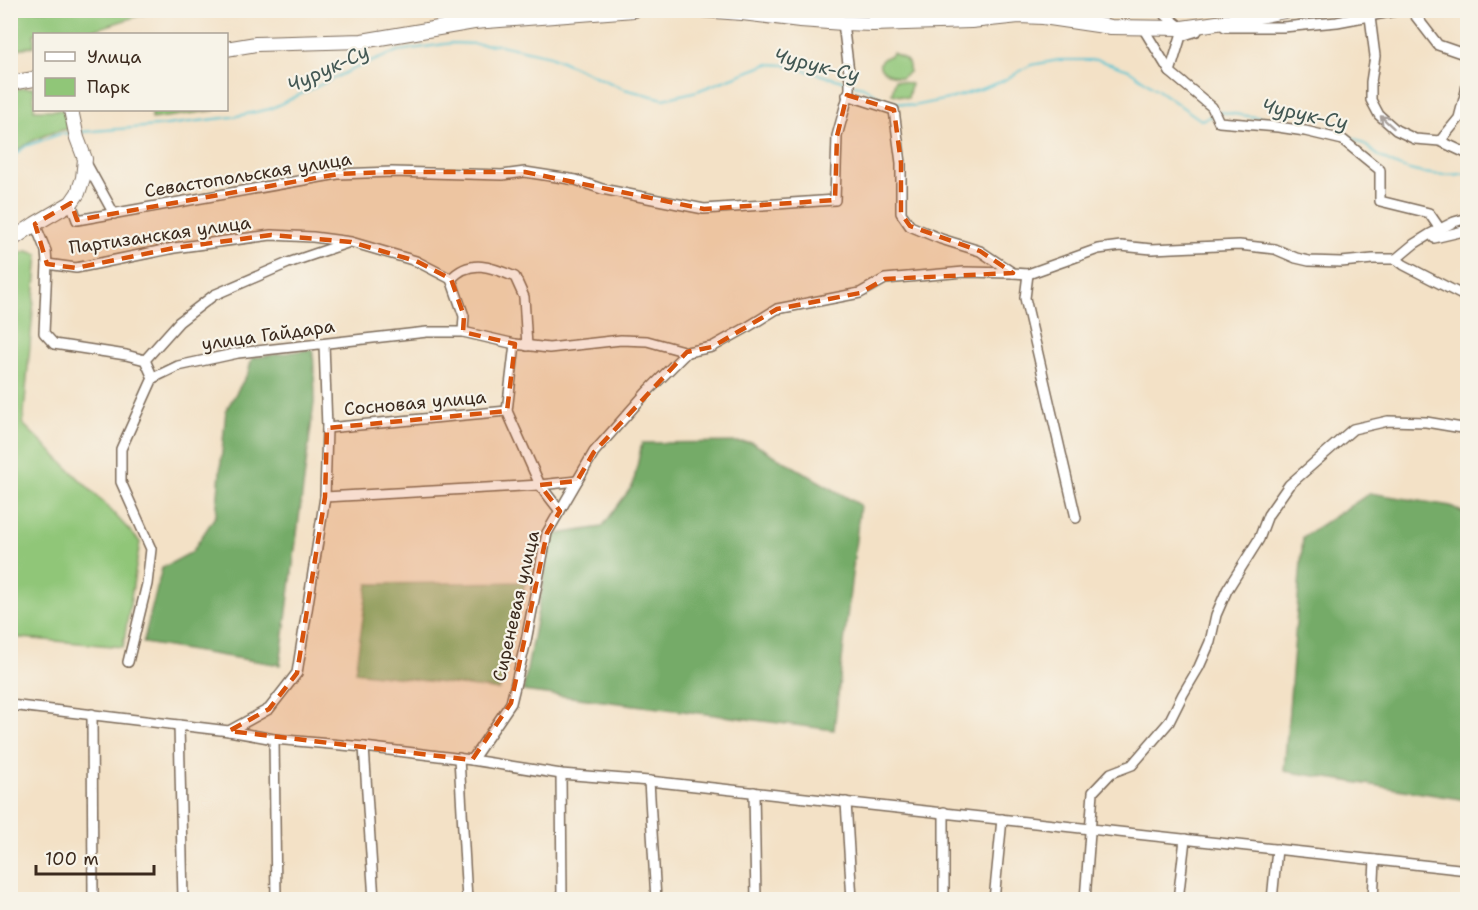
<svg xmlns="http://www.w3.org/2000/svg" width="1478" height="910" font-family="'Shantell Sans',sans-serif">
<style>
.green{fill:#90c678;stroke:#66784b;stroke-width:1.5}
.forest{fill:#74ab68;stroke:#586a43;stroke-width:1.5}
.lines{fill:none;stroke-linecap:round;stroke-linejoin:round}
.stream{stroke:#57c3d1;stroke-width:2}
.street-casing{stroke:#7b6a59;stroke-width:12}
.secondary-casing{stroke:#7b6a59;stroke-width:16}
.street{stroke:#fff;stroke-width:9}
.secondary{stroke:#fff;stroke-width:14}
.oneway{stroke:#a79f9a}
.marked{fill:#d7540e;fill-opacity:0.2;stroke:#d7540e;stroke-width:4.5;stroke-dasharray:12 8;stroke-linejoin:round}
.labels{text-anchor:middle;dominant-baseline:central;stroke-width:4.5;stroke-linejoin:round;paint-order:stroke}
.street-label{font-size:18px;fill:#3b2a1e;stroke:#f7f3e8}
.water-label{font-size:20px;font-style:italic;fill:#435854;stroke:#f7f3e8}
</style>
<rect width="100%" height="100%" fill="#f7f3e8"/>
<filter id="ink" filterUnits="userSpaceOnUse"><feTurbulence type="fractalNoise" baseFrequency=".0167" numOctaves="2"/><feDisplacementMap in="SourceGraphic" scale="12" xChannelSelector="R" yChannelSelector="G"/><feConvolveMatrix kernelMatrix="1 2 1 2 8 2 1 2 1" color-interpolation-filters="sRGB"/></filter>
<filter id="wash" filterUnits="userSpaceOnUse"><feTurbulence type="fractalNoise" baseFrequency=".008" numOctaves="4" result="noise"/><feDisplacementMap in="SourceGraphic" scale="24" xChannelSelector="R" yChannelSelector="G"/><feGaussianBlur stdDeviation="1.35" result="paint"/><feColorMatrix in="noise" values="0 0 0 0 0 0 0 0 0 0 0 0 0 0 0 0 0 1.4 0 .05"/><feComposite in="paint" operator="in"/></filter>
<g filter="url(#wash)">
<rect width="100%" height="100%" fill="#f3e1c6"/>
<g class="green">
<path d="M11 10H154V11L81 34H34V46L11 50Z"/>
<path d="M893 53C902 58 911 59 909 72L901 78C894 76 871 69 883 59 886 57 890 56 893 53Z"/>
<path d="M895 80 911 84 908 98 892 94Z"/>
<path d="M23 88H34V110H64L68 129C47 133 27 142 11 155V90Z"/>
<path d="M151 110H216L152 119Z"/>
<path d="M27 251 38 254 23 424 107 506 140 542 123 647 11 637 10 260 17 254Z"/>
</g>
<g class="forest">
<path d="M313 349 315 395 280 665 143 643 162 568 192 552 216 515 226 410 248 373 252 358Z"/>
<path d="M751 442 860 505 834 730 523 691 552 535 602 527 633 485 642 443Z"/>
<path d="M1370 493 1451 506 1467 515V800L1284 771 1303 537Z"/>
<path d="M525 582 499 690 355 672 368 584Z"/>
</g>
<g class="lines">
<g class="stream">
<path d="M854 85 863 87 886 100 913 106 953 98 981 89 1003 81 1031 65 1059 60H1098L1129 70 1201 120 1214 115"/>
<path d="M1219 113 1222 112C1265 119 1311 123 1353 138 1363 141 1370 150 1379 156 1405 173 1437 178 1468 173"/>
<path d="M80 132 158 126 232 117 270 109 351 70 398 51 452 43 500 45 550 56 624 89 664 99 697 91 768 64 786 65 846 82"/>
<path d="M10 159 26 146 60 134 72 133"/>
</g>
</g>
</g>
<g filter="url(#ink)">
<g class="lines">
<defs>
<g id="street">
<path d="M1159 10 1182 28"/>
<path d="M1411 10 1438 45 1464 54 1468 61"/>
<path d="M1370 17 1375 56 1371 82V100L1379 115 1396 130 1415 139 1440 141 1468 154"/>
<path d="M1225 27H1283L1337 22 1401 10"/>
<path d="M1143 28 1170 72 1212 107 1219 122 1278 127 1305 131 1343 140 1380 170V201L1429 213 1440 229"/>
<path d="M1170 72 1181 36 1197 31"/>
<path d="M847 95 894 110 901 163V213L910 226 941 239 980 251 1013 273 1028 274 1098 249 1121 246 1152 249 1239 245 1275 249 1296 258 1309 261 1341 262 1373 259H1396L1414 244 1430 234 1454 222 1468 218"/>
<path d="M1440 141 1459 118 1466 91 1468 75"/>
<path d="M85 161 114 214"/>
<path d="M71 203 77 220 338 174 392 172 502 175 525 172 576 180 602 189 704 209 835 200 837 136 850 89V80L843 23"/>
<path d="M35 224 46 251 47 264 44 333 54 344 126 355 145 360 153 378"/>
<path d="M1434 238 1468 230"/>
<path d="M1396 259 1404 265 1468 298"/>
<path d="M47 264 76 268 174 248 271 235 313 237 351 242 416 261 451 279"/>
<path d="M1028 274 1025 298 1076 518"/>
<path d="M463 332 464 316 451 279C470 258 492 267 515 277L524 297 527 346"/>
<path d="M515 344 507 411 540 485 560 511"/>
<path d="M145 360 179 322 214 295 288 263 347 243"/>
<path d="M327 428 507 411"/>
<path d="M325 497 540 485 577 481"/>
<path d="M128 662 147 584 151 549 121 482V449L153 378 178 366 238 353 427 332H463L515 344 549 348 621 340 647 341 687 352 712 347 746 328 777 309 860 293 885 279 964 272 1013 273"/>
<path d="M10 705 229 731 274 739 364 747 472 760 561 774 649 781 1468 870"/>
<path d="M92 714 93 900"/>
<path d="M179 725 183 900"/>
<path d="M229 731 269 709 297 673 325 497 327 428 324 344"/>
<path d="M274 739 276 900"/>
<path d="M364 747 374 900"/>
<path d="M459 758 467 900"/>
<path d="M472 760 511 703 526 641 547 533 594 452 647 392 687 352"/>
<path d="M561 774 562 900"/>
<path d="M649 781 656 900"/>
<path d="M754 792 756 900"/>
<path d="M846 802 852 900"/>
<path d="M944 812V900"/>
<path d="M994 900 1002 819"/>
<path d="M1085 900 1093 792 1111 773 1132 765 1169 722 1183 694 1199 667 1210 642 1216 615 1227 590 1259 539 1268 515 1289 485 1353 429 1388 421 1426 422 1468 429"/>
<path d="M1178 900 1185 839"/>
<path d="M1272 900 1277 849"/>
<path d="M1373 900 1375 860"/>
</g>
<g id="secondary">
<path d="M701 10 742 13 800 20 843 23 873 24 971 21 1019 16 1043 17 1111 27 1182 28 1231 21 1290 10"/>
<path d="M226 49 256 44 362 41 474 22 634 10"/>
<path d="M10 83 34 79"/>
<path d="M10 241 35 224 71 203 78 193 83 178 85 159 77 138 71 110"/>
</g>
</defs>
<use href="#street" class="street-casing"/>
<use href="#secondary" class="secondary-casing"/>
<use href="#street" class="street"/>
<use href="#secondary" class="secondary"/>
</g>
<defs><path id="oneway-shaft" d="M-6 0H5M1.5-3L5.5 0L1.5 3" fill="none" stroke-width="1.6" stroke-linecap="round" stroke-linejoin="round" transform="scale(1.5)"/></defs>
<use class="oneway" href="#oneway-shaft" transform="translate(1387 122) rotate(-138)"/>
</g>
<path class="marked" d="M847 95 894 110 901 163V213L910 226 980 251 1013 273 885 279 860 293 777 309 712 347 687 352 594 452 577 481 540 485 560 511 547 533 511 703 472 760 229 731 269 709 297 673 325 497 327 428 507 411 515 344 463 332 464 316 451 279 416 261 351 242 271 235 174 248 76 268 47 264 35 224 71 203 77 220 338 174 392 172H525L704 209 835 200 837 136Z"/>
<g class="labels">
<g class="street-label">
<text transform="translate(248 175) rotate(-9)">Севастопольская улица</text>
<text transform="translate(160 235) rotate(-8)">Партизанская улица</text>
<text transform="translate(268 335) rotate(-8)">улица Гайдара</text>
<text transform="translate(415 403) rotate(-5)">Сосновая улица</text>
<text transform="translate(516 606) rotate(-77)">Сиреневая улица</text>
</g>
<g class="water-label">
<text transform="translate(817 65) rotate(14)">Чурук-Су</text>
<text transform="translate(328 68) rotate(-25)">Чурук-Су</text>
<text transform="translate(1305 114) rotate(12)">Чурук-Су</text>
</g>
</g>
<rect width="1478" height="910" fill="none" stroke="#f7f3e8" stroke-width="36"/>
<rect x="33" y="33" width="195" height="78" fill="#f7f3e8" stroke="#aca397" stroke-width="1.5"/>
<rect x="45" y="52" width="30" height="9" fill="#ffffff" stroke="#aca397" stroke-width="1.5"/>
<text x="87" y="63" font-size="18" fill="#3b2a1e">Улица</text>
<rect x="45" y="78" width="30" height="18" fill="#90c678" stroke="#aca397" stroke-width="1.5"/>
<text x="87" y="93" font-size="18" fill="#3b2a1e">Парк</text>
<path d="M36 865v9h118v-9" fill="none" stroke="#3b2a1e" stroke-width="3"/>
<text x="45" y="865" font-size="18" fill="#3b2a1e" stroke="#f7f3e8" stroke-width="4.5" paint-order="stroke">100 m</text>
</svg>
